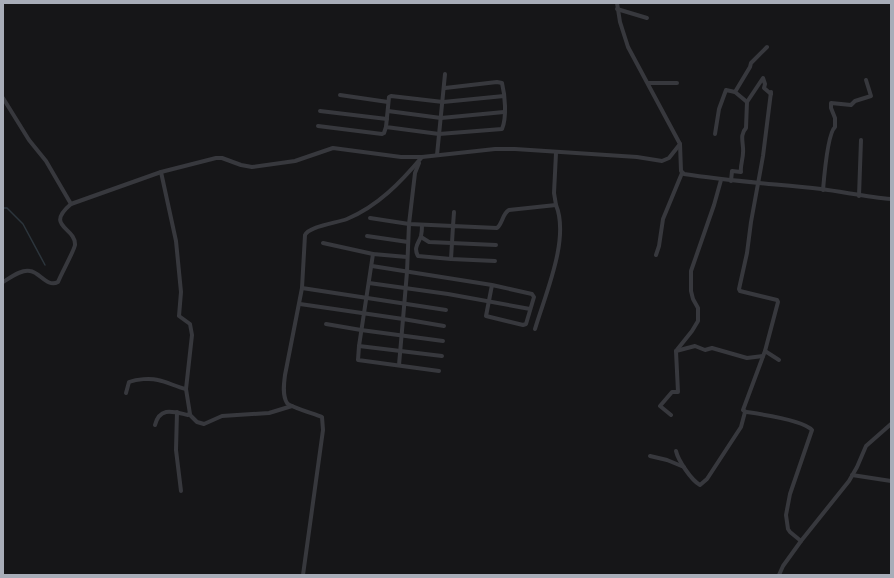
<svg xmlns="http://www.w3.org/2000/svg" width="894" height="578" font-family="Poppins,sans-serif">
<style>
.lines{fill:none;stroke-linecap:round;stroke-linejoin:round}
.stream{stroke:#2c353c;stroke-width:1.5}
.street{stroke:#37383d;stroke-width:4}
</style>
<rect width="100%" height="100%" fill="#161618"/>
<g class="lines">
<path class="stream" d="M3 208H7L23 224 45 265"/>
<g class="street">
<path d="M617 9 647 18"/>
<path d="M648 83H677"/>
<path d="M445 88 497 82 502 83C505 95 507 117 502 129L439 134 386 127 389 97 391 96 443 102 504 96"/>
<path d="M771 92 763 156 751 222 747 253 739 289 740 291 777 300 778 302 765 351 743 410 746 412C760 414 803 420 812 430L790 494 786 515 788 529 790 532 801 541"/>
<path d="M340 95 388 102"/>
<path d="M3 98 29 140 46 161 71 204 161 172 216 158H222L241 165 252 167 295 161 333 148 401 157H422L495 149H515L637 157 662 161 669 158 680 144 628 47 620 22 617 3"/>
<path d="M747 102 735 92 750 67 751 63 767 47"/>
<path d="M320 111 387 119"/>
<path d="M388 111 441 118 504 112"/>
<path d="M318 126 382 134 384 133 386 127"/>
<path d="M715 134 719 109 726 90 735 92"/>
<path d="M680 144 681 171 684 174C729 181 775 184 821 189 844 192 868 197 891 199"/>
<path d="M437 155 445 74"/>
<path d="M731 181 732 171 741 172C740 166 743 159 743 153 744 144 739 135 746 128L747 102 763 78 765 84 764 88 771 94"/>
<path d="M823 190C824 178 828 133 835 127V118L831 108V103L851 105 855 101 871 96 866 80"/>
<path d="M859 196 861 140"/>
<path d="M556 205 554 193 556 153"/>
<path d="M370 218 409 224 453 226 454 212"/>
<path d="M422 225C422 228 422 232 421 236 419 243 413 247 418 256L451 259 495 261"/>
<path d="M367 236 408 242"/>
<path d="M421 237 429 242 496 245"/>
<path d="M323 243 373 254 407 257"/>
<path d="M373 254 359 346 358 360 439 371"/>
<path d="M656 255 659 246 663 219 682 173"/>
<path d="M451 259 453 226 497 228C503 223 502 214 509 210L556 205C570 239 545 295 535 329"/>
<path d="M372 266 492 285 532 294 534 297 526 324 523 325 486 316 492 285"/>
<path d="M3 282C10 278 21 269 30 271 40 272 47 288 58 282 61 274 74 251 75 245 76 227 44 227 71 204"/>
<path d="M369 283 448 294 530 309"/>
<path d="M302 288 446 310"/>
<path d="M300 304 403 319 407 272 409 224 415 173 419 163"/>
<path d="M326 324 361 330 443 341"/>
<path d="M359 346 442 356"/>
<path d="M676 351 692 331 698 321V308L693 299 691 291V271L714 205 721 180"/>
<path d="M765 351 779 360"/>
<path d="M399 365 403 319 444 326"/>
<path d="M126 393 129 382C137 379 150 378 158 380 168 382 176 387 186 389"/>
<path d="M177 412 176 450 181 491"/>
<path d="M189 414 197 422 204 424 222 416 269 413 292 406"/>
<path d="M671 415 660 406 672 392H678L676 351 695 346 705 350 712 348 747 358 763 356"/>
<path d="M155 425C160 406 174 412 188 415L190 414 186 389 192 335 190 324 179 316 181 292 176 241 161 172"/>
<path d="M676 451C678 460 691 480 700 485L707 479 741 427 745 412"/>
<path d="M650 456 667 460 684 467"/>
<path d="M852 475 891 481"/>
<path d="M303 575 323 430 322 417C315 414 290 407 287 403 282 395 284 383 285 375L302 288 305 235C309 226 337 223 347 219 378 206 401 182 422 157"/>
<path d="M779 575 783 566 801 541 849 481 857 467 866 446 891 424"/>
</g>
</g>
<rect width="894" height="578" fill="none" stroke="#a8adb8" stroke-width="8"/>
</svg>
